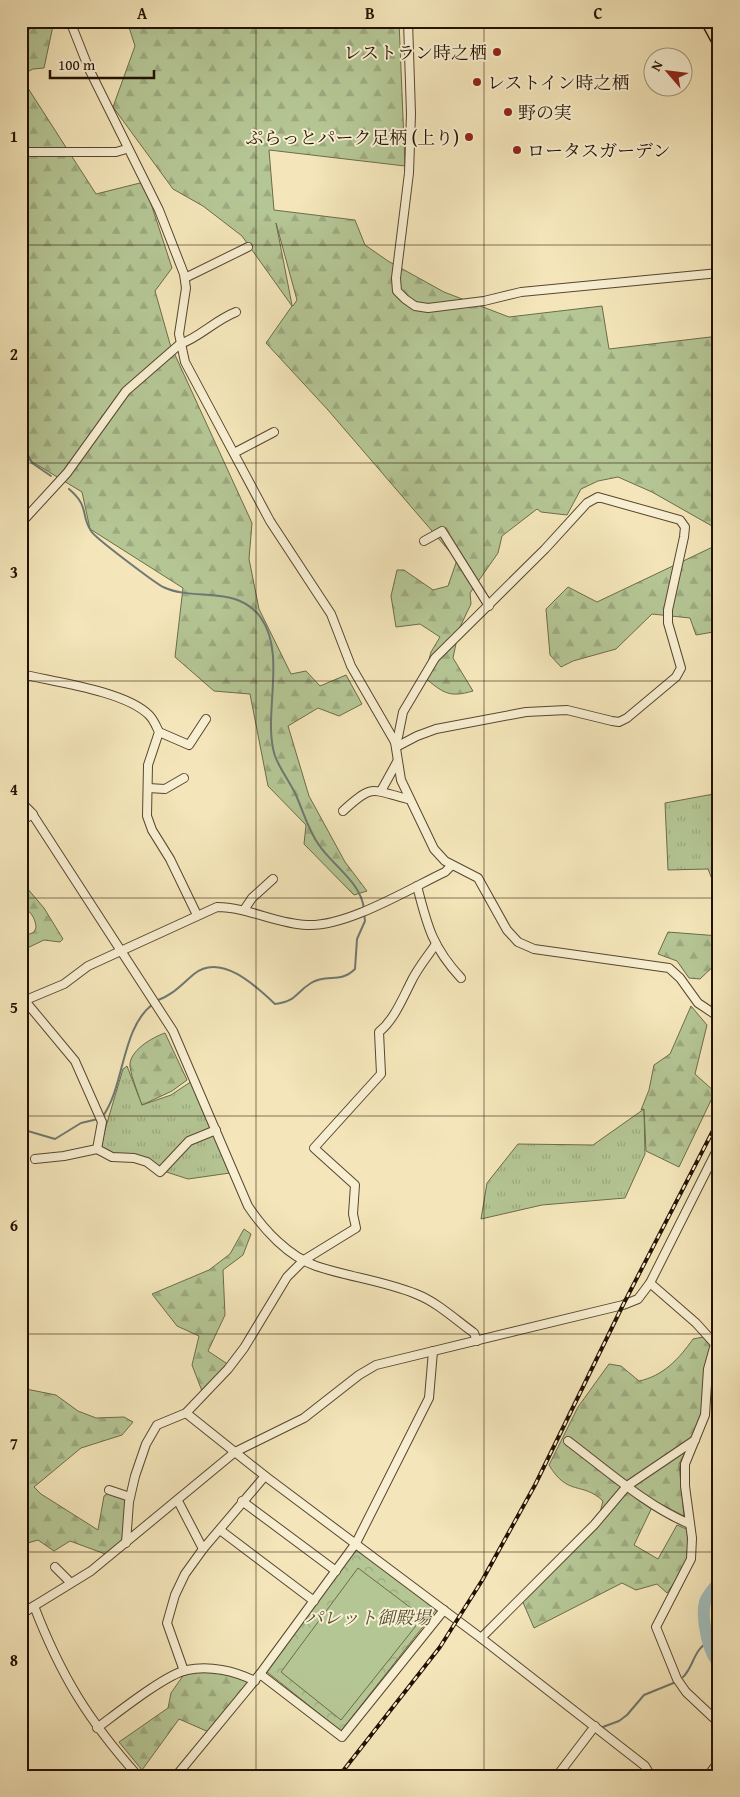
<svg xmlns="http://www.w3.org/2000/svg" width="740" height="1797" font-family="'Gentium Book Plus','Noto Serif JP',serif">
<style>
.grass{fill:url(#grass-tufts);stroke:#6c6c4b}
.forest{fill:url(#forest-firs);stroke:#6c6c4b;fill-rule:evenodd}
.park{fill:url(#park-crowns);stroke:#6c6c4b}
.pitch{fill:#b5c695;stroke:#6c6c4b}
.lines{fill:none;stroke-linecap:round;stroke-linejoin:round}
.stream{stroke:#6f7871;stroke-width:2}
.river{stroke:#a1bdbb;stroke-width:12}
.minor-casing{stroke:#58462f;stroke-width:10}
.highway-casing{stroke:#241101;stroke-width:14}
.minor{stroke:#f8efd2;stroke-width:8}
.highway{stroke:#f4e6ba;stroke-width:11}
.rail-casing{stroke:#241101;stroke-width:4}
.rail{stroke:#f8efd2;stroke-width:2;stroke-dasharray:5.5;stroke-linecap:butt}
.grid{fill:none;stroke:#241101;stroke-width:1;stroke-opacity:0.55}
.poi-dot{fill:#8f2418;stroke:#f8efd2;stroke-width:2}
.labels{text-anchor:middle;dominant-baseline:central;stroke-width:4;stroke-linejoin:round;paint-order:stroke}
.poi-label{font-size:18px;fill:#241101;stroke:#f8efd2;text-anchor:start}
.park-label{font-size:18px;font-style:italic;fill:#575035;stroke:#f8efd2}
.neatline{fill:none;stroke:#241101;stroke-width:2}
.grid-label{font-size:16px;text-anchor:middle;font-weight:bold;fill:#241101}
</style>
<defs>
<pattern id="grass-tufts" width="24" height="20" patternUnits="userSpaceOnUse" patternTransform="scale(1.25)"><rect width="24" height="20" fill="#b5c695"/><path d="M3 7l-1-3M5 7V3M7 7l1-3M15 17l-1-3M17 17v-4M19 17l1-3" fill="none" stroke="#9ca97f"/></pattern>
<pattern id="forest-firs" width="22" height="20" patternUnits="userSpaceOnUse" patternTransform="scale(1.25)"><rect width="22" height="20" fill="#b5c695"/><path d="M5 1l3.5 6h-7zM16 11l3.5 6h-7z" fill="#9ca97f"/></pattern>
<pattern id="park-crowns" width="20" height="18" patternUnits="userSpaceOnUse" patternTransform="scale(1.25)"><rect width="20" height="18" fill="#b5c695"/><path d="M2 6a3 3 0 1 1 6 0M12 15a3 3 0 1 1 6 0" fill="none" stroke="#9ca97f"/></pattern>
</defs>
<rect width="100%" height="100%" fill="#f4e6ba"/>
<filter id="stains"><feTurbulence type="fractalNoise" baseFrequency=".004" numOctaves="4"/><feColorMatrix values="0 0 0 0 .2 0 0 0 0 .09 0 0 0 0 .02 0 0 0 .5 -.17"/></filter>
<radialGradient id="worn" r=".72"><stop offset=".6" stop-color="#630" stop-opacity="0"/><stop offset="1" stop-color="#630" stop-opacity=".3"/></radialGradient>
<g class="grass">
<path d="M719 793V897L708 869 668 870 665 803Z"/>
<path d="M127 1066 142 1105 171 1095 192 1081 230 1173 188 1179 99 1150 123 1069Z"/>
<path d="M644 1109 645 1154 625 1198 542 1205 481 1219 487 1183 518 1144 593 1145Z"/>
</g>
<g class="forest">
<path d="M21 21H54L44 68 33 69 25 73 24 82 96 194 144 182 172 268 155 291 170 344 252 523 249 559 259 609 291 674 306 671 320 686 346 675 362 704 339 716 318 708 288 726 309 796 345 862 367 891 354 895 304 844 306 825 268 786 250 694 214 691 175 657 183 588 90 529 82 492 21 455Z"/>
<path d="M127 21H399L405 166 269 150 274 210 355 220 365 245 388 261 444 292 509 317 602 306 609 349 719 336V530L652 492 618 477 598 481 581 489 567 515 541 512 537 509 502 536 498 553 470 593 471 604 459 629 453 658 473 691C449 698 443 693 424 677L431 652 440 637 420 624 396 627 391 596 397 570H404L433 590 448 586 457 560 328 410 266 343 292 306 242 236 203 206 173 189 113 107 135 46ZM276 223 297 300 293 306 292 305Z"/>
<path d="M719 544V631L696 635 690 618 652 614 616 649 573 661 561 667 550 655 546 609 568 587 597 602Z"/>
<path d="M21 881 44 908 63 939 60 942 44 940 21 951V938L34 932 36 928C36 919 30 909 21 907Z"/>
<path d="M668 932 719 936V961L700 979 689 978 677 961 658 954Z"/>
<path d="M691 1006 707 1025 695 1074 715 1092 679 1167 646 1151 644 1109 641 1110 649 1090 654 1065 670 1054Z"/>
<path d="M165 1033 187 1080 172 1091 142 1105C138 1093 132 1079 130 1067 128 1051 153 1037 165 1033Z"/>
<path d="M244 1229 251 1234 243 1255 223 1270 225 1315 208 1351 229 1365 202 1391 192 1365 199 1336 177 1326 152 1294 209 1270 230 1254Z"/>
<path d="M703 1337 711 1346 703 1408 690 1443 679 1464 684 1516 655 1501 634 1545 658 1559 677 1525 689 1530 688 1563 667 1593 657 1584 636 1590 622 1583 534 1628 522 1600 596 1528 603 1501C582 1481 568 1497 549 1465L578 1407 609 1364 621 1366 639 1381C663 1376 679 1359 693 1339Z"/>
<path d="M21 1388 56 1395 78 1411 96 1418 124 1417 133 1422 122 1435 81 1448 34 1487 41 1494 98 1530 104 1496 112 1490 127 1495 122 1540 108 1555 70 1541 54 1551 38 1540 21 1545Z"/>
<path d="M187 1670 231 1672 255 1681 211 1733 179 1719 142 1770 119 1742 168 1708 171 1693Z"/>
</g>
<path class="park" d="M358 1544 440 1605 341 1731 267 1672Z"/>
<path class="pitch" d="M358 1568 423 1617 341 1720 281 1672Z"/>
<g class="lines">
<g class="stream">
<path d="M21 441 32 463 51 476"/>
<path d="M69 489C90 507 80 514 91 531 95 538 154 582 163 587 195 602 237 584 261 618 287 655 262 717 275 756 280 769 289 781 295 793 303 810 308 830 319 845 333 866 361 882 364 909"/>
<path d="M156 1001C173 995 181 985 194 974 221 952 257 987 275 1004 297 1001 295 993 311 983 327 973 340 984 355 969L357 939 365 921 364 913"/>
<path d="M103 1116C125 1085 121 1028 153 1004"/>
<path d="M21 1129 55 1139 81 1123 98 1119"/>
<path d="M683 1677C694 1667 693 1649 709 1642"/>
<path d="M600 1728 619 1721 627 1715 644 1695 676 1682"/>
</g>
<path class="river" d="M719 1582C714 1588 707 1595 705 1602 701 1616 708 1654 719 1663"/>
<defs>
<g id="minor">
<path d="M70 21 89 69 159 210 184 274 186 288 179 334 185 362 270 521 331 614 351 666 395 742 401 780 434 849 445 861 478 878 507 930 518 942 534 949 669 968 680 978 698 1003 719 1017"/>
<path d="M408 21 411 114 409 173 396 278 397 291 405 299 415 306 428 308 484 301 521 292 719 273"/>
<path d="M21 31 31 21"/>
<path d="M21 152H116L123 150"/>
<path d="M185 278 248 247"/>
<path d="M234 453 274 432"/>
<path d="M21 523 67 473 126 391 180 344C199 338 215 320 236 312"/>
<path d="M424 541 442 531 489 606"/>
<path d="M21 674C55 682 125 691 149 715 154 720 156 726 159 732L148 765 147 816 152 830 170 859 197 915"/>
<path d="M159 732 189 745 206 719"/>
<path d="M395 742 398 737 403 712 435 658 545 549 587 503 598 497 680 520 685 527 684 537 668 610V623L681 668 676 677 627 718 619 722 612 721 567 710 526 712 436 729 417 736 396 747"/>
<path d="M148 788 165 789 184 778"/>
<path d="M381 791 397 762"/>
<path d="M21 802 31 812 173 1031 248 1206C264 1230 288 1256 316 1266 349 1277 384 1281 416 1294 437 1302 456 1320 474 1333L477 1341"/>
<path d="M343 811C373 783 371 790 408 799"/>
<path d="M21 821 33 814"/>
<path d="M417 886C427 925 432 947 461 978"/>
<path d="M244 910 252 898 273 879"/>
<path d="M21 996 75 1061 102 1122 97 1149 64 1156 35 1159"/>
<path d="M21 1002 64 984 88 966 217 907C248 907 276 924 307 925 347 927 409 889 445 872L452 865"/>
<path d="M97 1149 112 1157 134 1158 147 1162 160 1172 189 1141 216 1130"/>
<path d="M650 1283 696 1323 715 1344 708 1369 705 1415 685 1464V1486L692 1538 691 1559 656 1627 677 1679 686 1692 719 1723"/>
<path d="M710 1338 719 1333"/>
<path d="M186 1413 265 1476 481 1638 645 1766 651 1776"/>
<path d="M568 1441C604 1468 649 1508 690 1524"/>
<path d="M109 1490 130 1497"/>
<path d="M178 1501 203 1549"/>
<path d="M242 1501 336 1571"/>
<path d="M220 1530 314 1601"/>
<path d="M126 1543 129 1502 135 1476 146 1444 157 1425 186 1413 228 1369 244 1348 287 1277 304 1260 356 1228 353 1214 355 1185 314 1148 381 1074 379 1032C393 1021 402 1000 410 984 416 970 427 957 436 944"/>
<path d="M55 1567 71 1583"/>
<path d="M21 1599 28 1610"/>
<path d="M34 1606C61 1676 88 1720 138 1776"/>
<path d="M21 1614 91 1571 235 1452 304 1418 359 1375 376 1365 623 1305 638 1299 650 1283 719 1146"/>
<path d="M481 1638 594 1525 627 1486 695 1440"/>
<path d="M184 1671 167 1623 175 1595 185 1574 203 1549 265 1476"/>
<path d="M260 1674 342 1737 444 1610"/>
<path d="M97 1728C116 1714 166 1674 187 1670 209 1665 235 1671 255 1681"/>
<path d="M176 1776 260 1674 356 1543 429 1398 433 1351"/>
<path d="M557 1776 595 1726"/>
<path d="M708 1776 719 1761"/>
</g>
<path id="highway" d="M707 21 719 43"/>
</defs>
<use href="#minor" class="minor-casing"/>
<use href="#highway" class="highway-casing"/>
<use href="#minor" class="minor"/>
<use href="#highway" class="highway"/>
<defs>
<path id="rail" d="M339 1776 440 1647 483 1579 535 1485 623 1305 719 1119"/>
</defs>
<use href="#rail" class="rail-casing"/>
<use href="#rail" class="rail"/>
</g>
<path class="grid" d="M256 21V1776M484 21V1776M21 245H719M21 463H719M21 681H719M21 898H719M21 1116H719M21 1334H719M21 1552H719"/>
<g class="poi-dot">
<circle cx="497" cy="52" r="5"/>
<circle cx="477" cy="82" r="5"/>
<circle cx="508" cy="112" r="5"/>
<circle cx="469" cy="137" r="5"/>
<circle cx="517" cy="150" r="5"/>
</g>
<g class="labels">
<g class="poi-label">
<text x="487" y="52" text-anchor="end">レストラン時之栖</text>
<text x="487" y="82">レストイン時之栖</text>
<text x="518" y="112">野の実</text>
<text x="459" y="137" text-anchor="end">ぷらっとパーク足柄 (上り)</text>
<text x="527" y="150">ロータスガーデン</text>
</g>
<g class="park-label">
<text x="368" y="1617">パレット御殿場</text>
</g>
</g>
<rect width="740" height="1797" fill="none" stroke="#f4e6ba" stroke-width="55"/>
<g transform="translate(668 72) rotate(298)"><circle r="24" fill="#f8efd2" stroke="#a3967e"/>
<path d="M0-4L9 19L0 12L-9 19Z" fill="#8f2418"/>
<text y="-8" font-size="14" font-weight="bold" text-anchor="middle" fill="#241101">N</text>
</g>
<path d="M50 70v8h104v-8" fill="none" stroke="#241101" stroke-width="2.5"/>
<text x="58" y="70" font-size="15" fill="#241101" stroke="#f8efd2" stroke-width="4" paint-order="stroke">100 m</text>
<rect x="28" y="28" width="684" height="1742" class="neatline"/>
<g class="grid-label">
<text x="142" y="19">A</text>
<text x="370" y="19">B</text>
<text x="598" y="19">C</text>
<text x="14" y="142">1</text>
<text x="14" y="360">2</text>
<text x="14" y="578">3</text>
<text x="14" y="795">4</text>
<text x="14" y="1013">5</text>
<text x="14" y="1231">6</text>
<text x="14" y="1449">7</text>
<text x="14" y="1666">8</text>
</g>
<rect width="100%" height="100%" filter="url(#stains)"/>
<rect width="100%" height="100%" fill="url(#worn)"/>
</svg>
